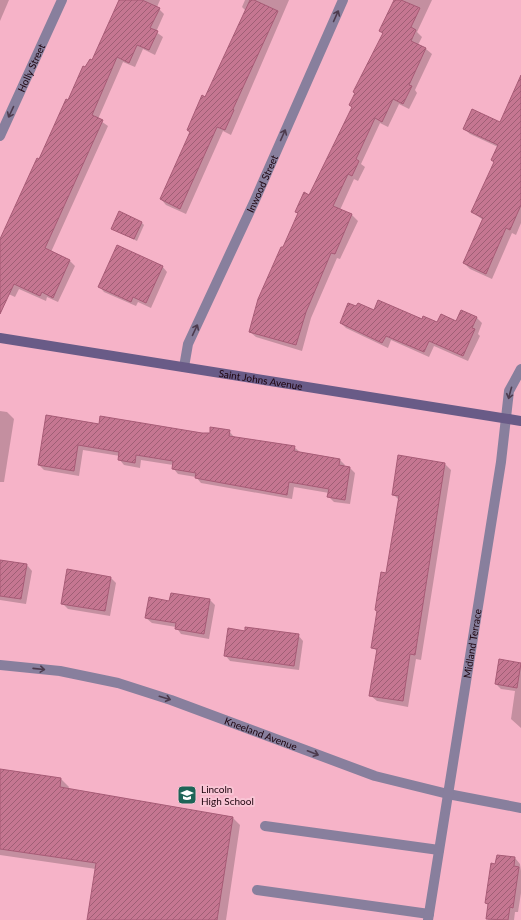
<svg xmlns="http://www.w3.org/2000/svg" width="521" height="920" font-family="Lato,sans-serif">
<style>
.shadow{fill:#0003}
.building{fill:url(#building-hatch);stroke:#a75b76}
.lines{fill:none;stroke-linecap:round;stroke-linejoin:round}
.lane{stroke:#887f9d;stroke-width:10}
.street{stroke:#887f9d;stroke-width:10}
.secondary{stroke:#695b87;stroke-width:10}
.oneway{stroke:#4d3b4e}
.labels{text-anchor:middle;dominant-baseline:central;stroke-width:4;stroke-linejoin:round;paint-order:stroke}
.street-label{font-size:10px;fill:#1d030d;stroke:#f9c5d5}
.poi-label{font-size:10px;fill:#1d030d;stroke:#f9c5d5;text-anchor:start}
</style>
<defs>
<pattern id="building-hatch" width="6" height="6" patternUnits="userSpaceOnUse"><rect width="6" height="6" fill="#c57691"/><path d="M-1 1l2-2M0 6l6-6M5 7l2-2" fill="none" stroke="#9f5f75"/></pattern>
</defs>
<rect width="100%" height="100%" fill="#f6b3c8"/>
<g class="shadow">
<path d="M0 0H9L0 21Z"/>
<path d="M120 0H160L157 7 164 14 156 32 163 37 155 55 143 49 135 67 123 62 98 119 108 126 51 252 69 260 75 266 58 302 47 297 46 301 19 289 15 297 0 290V240L68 101 86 69 93 61Z"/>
<path d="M245 0H289L231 135 223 131 186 214 166 205 161 199 191 133 188 130 206 98 246 11 242 7Z"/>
<path d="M398 0H432L417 32 422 37 418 45 426 49 432 54 415 90 417 93 409 109 399 104 388 127 380 123 361 164 365 167 358 181 354 179 340 210 352 215 358 221 340 259 337 258 311 318 302 351 256 337 250 332 299 214 296 212 310 196 353 107 383 34 380 31Z"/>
<path d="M521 78V223L516 235 512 233 492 279 470 269 464 263 483 220 472 212 495 162 498 147 470 134 464 129 501 123Z"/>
<path d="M142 223 144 225 137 241 112 229Z"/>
<path d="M162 266 167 272 151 308 138 302 136 306 104 292 99 286Z"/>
<path d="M374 311 438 324 456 322 461 311 477 318 482 323 478 334 480 336 468 361 434 346 429 357 391 340 388 348 346 328 341 323Z"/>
<path d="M0 411 7 412 14 419 4 482H0Z"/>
<path d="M46 416 100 425 202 434 229 431 235 438 294 447 300 452 339 459 345 465 344 467 350 468 355 473 350 504 334 502 328 496 329 493 294 487 292 499 201 483 196 477 178 474 173 468V465L141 460 140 468 124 465 119 459 120 456 83 450 79 476 44 470 39 465Z"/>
<path d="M399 456 445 464 451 470 421 660 416 659 408 707 377 701 370 695 378 652 372 647 387 574 399 500 393 494Z"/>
<path d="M0 561 27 565 32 571 26 604 0 600Z"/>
<path d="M111 578 116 583 110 616 68 609 62 603Z"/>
<path d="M209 599 215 605 209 639 181 634 176 627 152 623 146 618 170 602Z"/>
<path d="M245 632 298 635 303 641 299 670 230 661 225 655Z"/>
<path d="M521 664V728L511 719 515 691 501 689 496 684Z"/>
<path d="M0 770 61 779 69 787 68 789 233 818 240 825 226 920H88L96 869 0 855Z"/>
<path d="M515 858 520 864 521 871V893L518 912H515L514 920H488L487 918 489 905 486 903 496 865Z"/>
</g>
<g class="building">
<path d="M119 0H142L160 8 150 28 158 31 149 50 137 45 129 63 117 57 92 115 103 120 45 248 70 260 53 298 42 292 40 296 14 284 0 314V239L37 158 39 159 66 99 68 100 83 66 85 67 90 59 92 60Z"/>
<path d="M250 0H254L278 11 233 109 234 110 225 130 217 127 180 209 160 199 190 132 187 130 202 95 205 97Z"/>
<path d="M394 0H401L420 8 411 27 416 30 411 41 426 48 409 85 412 86 403 104 393 99 382 122 375 118 356 159 359 161 352 176 348 174 333 206 352 214 335 254 331 253 306 312 296 345 249 332 258 299 281 247H283L298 213 295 212 304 192 309 195 352 107 349 105 355 93 353 92 383 33 379 31Z"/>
<path d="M521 75V205L510 230 506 228 486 274 463 263 483 218 471 212 494 162 491 160 498 145 463 129 472 109 500 122Z"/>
<path d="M119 211 142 222 134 239 111 229Z"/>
<path d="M117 245 163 266 146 303 133 297 131 302 98 287Z"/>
<path d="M378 300 422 319 423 316 437 322 441 314 456 321 461 310 477 317 472 328 475 329 463 356 429 341 424 352 386 336 382 343 340 323 348 303 356 306 358 303 374 310Z"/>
<path d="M46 415 99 424 100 416 202 433H210V427L230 430 229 436 295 446 294 451 340 459 339 465 350 467 345 500 327 497 329 489 289 482 287 495 195 478 196 473 172 469 173 461 136 455 135 463 118 460 119 452 78 445 74 471 38 465Z"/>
<path d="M398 455 445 463 415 655 410 654 403 701 369 696 377 649 371 648 377 611 375 610 381 572 386 573 399 496 392 495Z"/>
<path d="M0 560 27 564 21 599 0 596Z"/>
<path d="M67 569 111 577 105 611 61 604Z"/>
<path d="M171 593 210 599 204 634 175 629 176 623 145 618 149 597 169 601Z"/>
<path d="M245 627 299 634 294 666 224 656 228 628 245 631Z"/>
<path d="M499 659 521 663 517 688 495 684Z"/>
<path d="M0 769 61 778 60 787 233 817 217 920H87L96 863 0 849Z"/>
<path d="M497 855 515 857 514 866 519 867 513 908 510 907 508 920 486 919 488 904 485 903 491 863 495 864Z"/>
</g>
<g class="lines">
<g class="lane">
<path d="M265 826 439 850"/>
<path d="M257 890 429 914"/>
</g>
<g class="street">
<path id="s1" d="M0 136 62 0"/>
<path id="s2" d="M184 367 188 344 255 200 343 0"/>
<path id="s3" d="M0 665 60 671 118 683 171 700 375 776 448 794 521 808"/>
<path id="s4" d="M428 920 501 462 509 391 521 369"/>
</g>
<path class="secondary" id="s5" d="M0 338 521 421"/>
</g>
<defs><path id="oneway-shaft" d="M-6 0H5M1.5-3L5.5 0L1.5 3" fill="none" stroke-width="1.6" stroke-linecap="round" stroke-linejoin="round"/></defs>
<g class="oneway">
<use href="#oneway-shaft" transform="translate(336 16) rotate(-66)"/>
<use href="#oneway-shaft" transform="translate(11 112) rotate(115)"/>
<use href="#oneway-shaft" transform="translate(283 135) rotate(-66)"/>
<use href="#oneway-shaft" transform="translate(195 330) rotate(-65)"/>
<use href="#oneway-shaft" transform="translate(510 393) rotate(105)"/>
<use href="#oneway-shaft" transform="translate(39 669) rotate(6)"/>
<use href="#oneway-shaft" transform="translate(165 698) rotate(17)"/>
<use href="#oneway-shaft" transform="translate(313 753) rotate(21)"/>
</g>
<defs>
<symbol id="school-square" viewBox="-11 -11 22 22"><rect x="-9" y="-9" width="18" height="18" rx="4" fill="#1e6457" stroke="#f9c5d5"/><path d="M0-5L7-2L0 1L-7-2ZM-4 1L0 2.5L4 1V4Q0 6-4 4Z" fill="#fff"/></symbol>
</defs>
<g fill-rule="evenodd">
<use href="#school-square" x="176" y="784" width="22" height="22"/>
</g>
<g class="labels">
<g class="street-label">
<text stroke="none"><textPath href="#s1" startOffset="75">Holly Street</textPath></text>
<text stroke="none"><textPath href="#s2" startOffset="200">Inwood Street</textPath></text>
<text stroke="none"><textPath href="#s5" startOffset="264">Saint Johns Avenue</textPath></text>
<text stroke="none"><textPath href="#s4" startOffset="280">Midland Terrace</textPath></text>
<text stroke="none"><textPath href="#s3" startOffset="271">Kneeland Avenue</textPath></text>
</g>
<g class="poi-label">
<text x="201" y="789">Lincoln<tspan x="201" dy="12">High School</tspan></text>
</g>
</g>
</svg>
